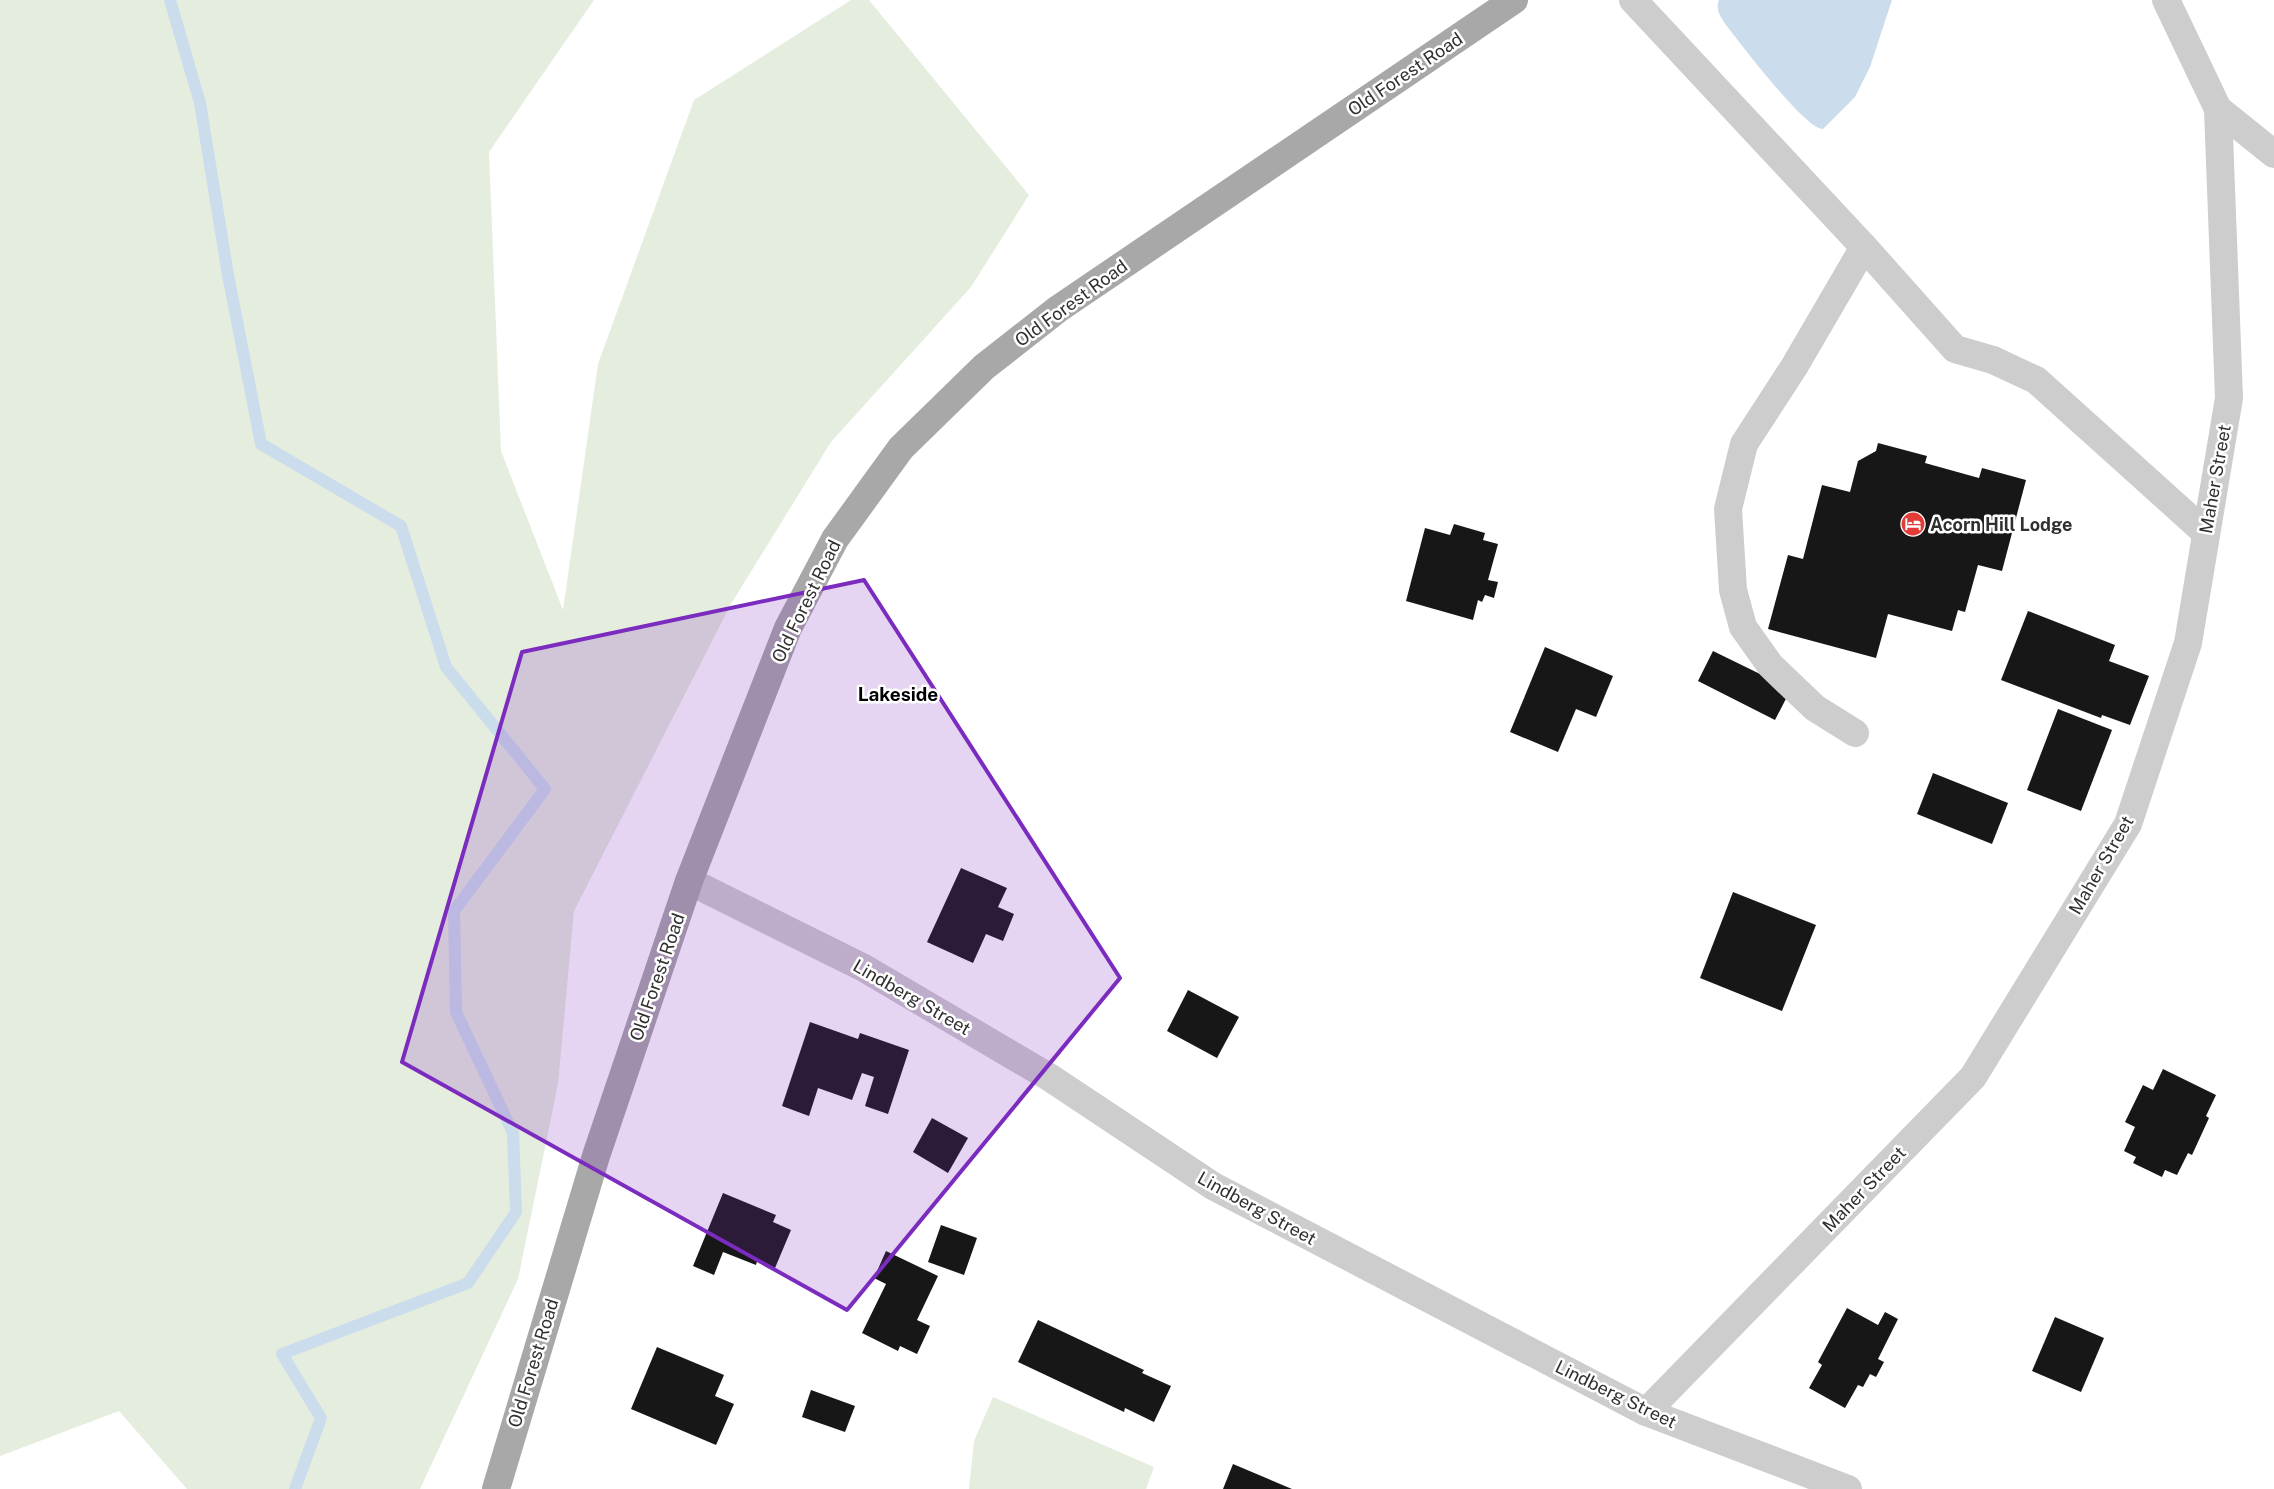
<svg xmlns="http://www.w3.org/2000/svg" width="2274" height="1489" font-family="'Public Sans',sans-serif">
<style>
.green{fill:#e5eddf}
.water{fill:#cbdcec}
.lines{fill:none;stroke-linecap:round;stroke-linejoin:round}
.stream{stroke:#cbdcec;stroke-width:12}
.building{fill:#171717}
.minor{stroke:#cdcdcd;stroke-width:28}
.major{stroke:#a8a8a8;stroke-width:28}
.marked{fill:#7b2cbf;fill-opacity:0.2;stroke:#7b2cbf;stroke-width:4;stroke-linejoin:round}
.labels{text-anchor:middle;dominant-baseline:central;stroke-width:5;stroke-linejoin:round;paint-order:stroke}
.street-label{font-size:18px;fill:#303030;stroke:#fff}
.poi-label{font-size:18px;font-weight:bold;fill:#303030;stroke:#fff;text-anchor:start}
.neighbourhood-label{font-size:19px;font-weight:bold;fill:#000;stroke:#fff}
</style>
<rect width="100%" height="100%" fill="#fff"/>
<g class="green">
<path d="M0 0H594L489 152 501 451 563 610 598 364 694 100 851 0H869L1029 195 971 287 831 442 731 604 574 911 558 1084 518 1279 420 1489H187L119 1411 0 1456Z"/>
<path d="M993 1397 1154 1467 1146 1489H969L974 1441Z"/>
</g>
<path class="water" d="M1719 0H1892L1870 67 1855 97 1823 129C1806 130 1740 43 1726 25 1721 17 1715 10 1719 0Z"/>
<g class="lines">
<path class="stream" d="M170 0 200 103 228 275 261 444 401 526 446 667 545 789 454 911 456 1012 513 1133 516 1212 468 1283 282 1354 321 1418 295 1489"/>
</g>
<g class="building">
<path d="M1878 443 1927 456 1925 463 1979 478 1982 468 2026 480 2002 571 1978 565 1965 612 1958 610 1952 631 1888 614 1876 658 1768 629 1788 555 1803 559 1822 485 1850 492 1858 461 1876 451Z"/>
<path d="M1454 524 1485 533 1483 540 1498 544 1488 580 1498 582 1494 598 1485 595 1482 602 1478 600 1473 620 1406 601 1425 528 1450 535Z"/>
<path d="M2028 611 2115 645 2109 661 2149 676 2130 725 2102 715 2101 718 2001 680Z"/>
<path d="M1545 647 1613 676 1596 717 1576 709 1558 752 1510 732Z"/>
<path d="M1713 651 1791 689 1775 720 1698 681Z"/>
<path d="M2058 709 2112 730 2081 811 2027 790Z"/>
<path d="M1933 773 2008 803 1992 844 1917 814Z"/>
<path d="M961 868 1007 888 998 907 1014 914 1003 941 986 934 973 963 927 942Z"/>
<path d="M1733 892 1816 925 1782 1011 1700 978Z"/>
<path d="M1188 990 1239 1017 1217 1058 1167 1031Z"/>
<path d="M810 1022 858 1039 860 1033 909 1050 888 1114 865 1106 874 1077 862 1073 852 1100 818 1088 809 1116 782 1106Z"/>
<path d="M2163 1069 2216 1095 2206 1116 2209 1118 2192 1155 2188 1153 2177 1175 2165 1170 2162 1177 2133 1163 2136 1157 2124 1151 2135 1127 2125 1122 2143 1085 2153 1090Z"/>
<path d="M932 1118 968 1138 948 1173 913 1152Z"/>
<path d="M723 1193 776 1215 773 1222 791 1230 775 1268 757 1261 756 1265 723 1252 714 1275 693 1266Z"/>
<path d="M941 1225 977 1238 964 1275 928 1262Z"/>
<path d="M886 1251 938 1276 917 1320 930 1326 917 1354 900 1346 898 1351 862 1333 886 1284 874 1278Z"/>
<path d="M1847 1308 1878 1325 1885 1312 1898 1319 1878 1359 1884 1362 1876 1377 1870 1374 1863 1387 1858 1385 1845 1408 1809 1388 1822 1365 1818 1362Z"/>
<path d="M2055 1317 2104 1338 2081 1392 2032 1371Z"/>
<path d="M1038 1320 1144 1370 1142 1373 1171 1386 1154 1422 1125 1408 1124 1412 1018 1362Z"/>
<path d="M657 1347 724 1375 715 1396 734 1404 716 1445 631 1409Z"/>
<path d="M811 1390 855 1406 845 1432 802 1417Z"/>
<path d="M1233 1464 1292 1489H1223Z"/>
</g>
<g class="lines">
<g class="minor">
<path d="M1633 0 1864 247 1955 349 1993 360 2036 380 2206 533"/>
<path d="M2166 0 2218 109 2274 154"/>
<path d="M1855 733 1815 708 1770 665 1743 627 1733 590 1728 509 1744 444 1794 367 1864 247"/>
<path d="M689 881 864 968 1049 1077 1213 1186 1646 1412 1848 1489"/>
<path d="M1646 1412 1973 1077 2128 824 2188 643 2229 398 2218 109"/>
</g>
<path class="major" d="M496 1489 596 1156 689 881 788 628 835 539 901 448 984 367 1058 309 1514 0"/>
</g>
<path class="marked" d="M864 580 1120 978 847 1310 402 1062 522 652Z"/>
<defs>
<symbol id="hotel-disc" viewBox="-11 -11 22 22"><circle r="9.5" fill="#e33b37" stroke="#fff"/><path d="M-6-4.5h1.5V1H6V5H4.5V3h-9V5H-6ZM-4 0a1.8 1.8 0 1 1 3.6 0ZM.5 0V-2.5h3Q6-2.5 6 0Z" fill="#fff"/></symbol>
</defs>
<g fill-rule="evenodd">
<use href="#hotel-disc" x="1899" y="510" width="28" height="28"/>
</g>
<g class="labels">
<g class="street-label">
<text transform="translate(1405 74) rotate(-34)">Old Forest Road</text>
<text transform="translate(1071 303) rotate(-36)">Old Forest Road</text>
<text transform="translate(2215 479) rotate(-80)">Maher Street</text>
<text transform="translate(806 601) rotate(-64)">Old Forest Road</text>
<text transform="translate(2101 865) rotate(-60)">Maher Street</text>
<text transform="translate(657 977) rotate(-71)">Old Forest Road</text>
<text transform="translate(912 997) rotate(30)">Lindberg Street</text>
<text transform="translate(1864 1189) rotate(-46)">Maher Street</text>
<text transform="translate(1257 1208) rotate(29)">Lindberg Street</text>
<text transform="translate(533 1363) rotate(-73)">Old Forest Road</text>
<text transform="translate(1616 1394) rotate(26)">Lindberg Street</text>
</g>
<g class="poi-label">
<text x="1930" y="524">Acorn Hill Lodge</text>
</g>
<g class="neighbourhood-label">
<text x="898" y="694">Lakeside</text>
</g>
</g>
</svg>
